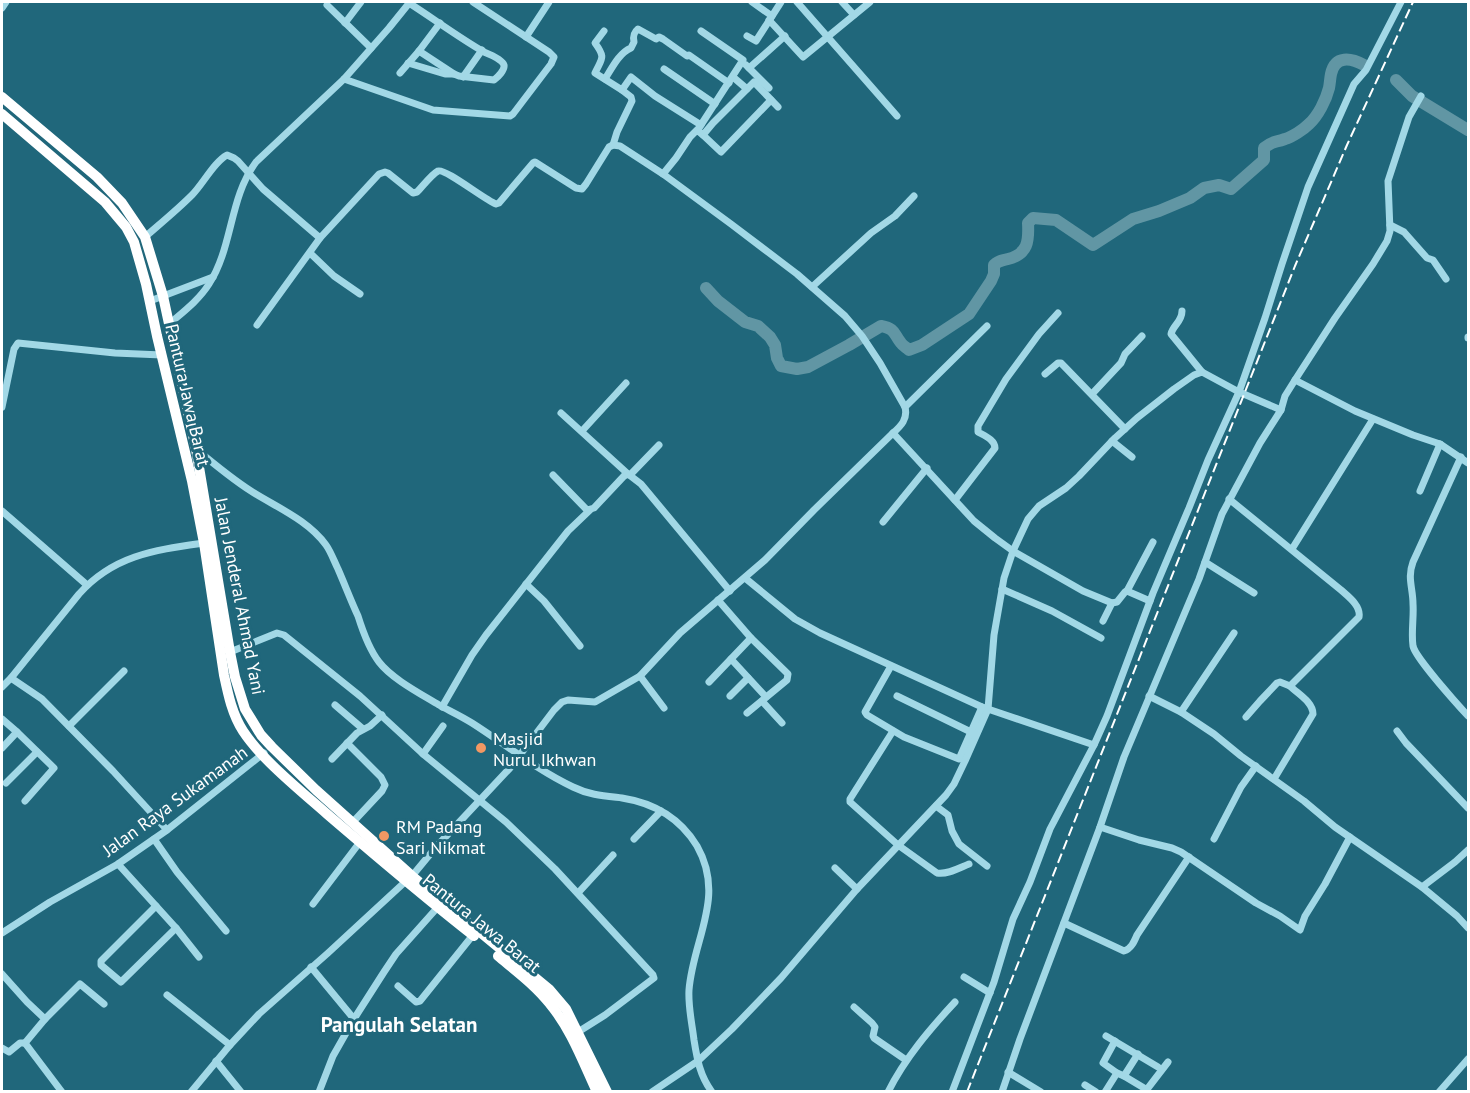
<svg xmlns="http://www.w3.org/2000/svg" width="1470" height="1093" font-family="'PT Sans',sans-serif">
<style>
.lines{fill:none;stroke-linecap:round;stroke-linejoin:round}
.river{stroke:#6196a4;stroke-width:12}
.minor{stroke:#a2d8e6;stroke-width:7}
.highway{stroke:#fff;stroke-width:10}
.rail{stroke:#fff;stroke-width:2;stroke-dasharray:10 4.5;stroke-linecap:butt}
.poi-dot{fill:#f39863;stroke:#20677b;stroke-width:2}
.labels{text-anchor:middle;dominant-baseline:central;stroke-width:6;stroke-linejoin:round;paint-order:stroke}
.street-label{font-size:18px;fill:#fff;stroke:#20677b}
.poi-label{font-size:18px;fill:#fff;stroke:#20677b;text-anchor:start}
.quarter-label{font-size:21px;font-weight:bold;fill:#fff;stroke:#20677b}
</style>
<rect width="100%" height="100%" fill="#20677b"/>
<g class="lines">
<g class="river">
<path d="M1396 80 1412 96 1468 130"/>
<path d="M706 288 718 301 745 322 758 326 770 337 775 345 777 358 781 366 797 369 808 367 849 345 881 326C896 329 893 333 901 343 903 346 907 348 909 350L922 345 969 314 991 281 994 274V265C999 260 1001 261 1008 259 1028 254 1029 241 1028 223L1033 218 1056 220 1093 245 1133 219 1159 211 1190 198 1204 188 1219 185 1231 189 1264 160V148C1274 140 1274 143 1285 139 1292 137 1303 130 1309 124 1318 116 1326 100 1329 88 1330 83 1330 79 1331 74 1335 55 1351 58 1364 65"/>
</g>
<g class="minor">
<path d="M752 2 772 16"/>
<path d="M797 2 897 116"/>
<path d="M842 2 854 15"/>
<path d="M409 3C434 19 458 37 484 52 489 54 502 59 504 65 505 70 498 77 494 80L459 76 454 74 419 51"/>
<path d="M327 5 371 48"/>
<path d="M2 8 6 2"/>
<path d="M769 20 803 57 870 2"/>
<path d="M345 23 361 2"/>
<path d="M604 31 595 43C606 58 602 58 595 73L622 90 631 77 655 96 701 125"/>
<path d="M747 36 756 41 781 2"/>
<path d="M526 37 549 2"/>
<path d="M408 63 445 74H454"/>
<path d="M746 65 769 88"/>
<path d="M749 68 785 36"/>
<path d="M664 69 715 104"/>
<path d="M400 73 419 51 440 23"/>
<path d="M463 77 482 50"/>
<path d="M733 77 747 89"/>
<path d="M344 79 433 110 510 116 513 114 551 64 554 57 549 52 473 2"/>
<path d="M605 79C612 68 619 53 631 48L634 42C633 37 633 33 638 29L656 39 659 37 663 39 687 56 689 55 729 83"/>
<path d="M699 128 743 60 701 31"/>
<path d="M703 135 721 152 771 100"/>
<path d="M613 145 617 132 632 101 631 97 622 90"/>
<path d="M663 174 676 158 690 137 697 130 703 135 713 123 754 82 778 107"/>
<path d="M1390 225 1404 232 1427 258 1433 260 1446 279"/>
<path d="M145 237C161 223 177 210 192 195 203 184 214 162 227 155L234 158 238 161 263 189 320 238 379 174 385 172 388 173 413 193 417 192C422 187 432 174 438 171 445 168 485 200 496 204L499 203 533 163 535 162 576 188 582 189 586 184 609 147 613 145 620 146 663 174 731 224 797 274 845 316 862 336 880 363 905 407C908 419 901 426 893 433"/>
<path d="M310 253 334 276 360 294"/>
<path d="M812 287 871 233 895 216 914 196"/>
<path d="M150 301 213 277"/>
<path d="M1182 311C1182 322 1173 325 1171 334L1202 372"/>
<path d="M169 324C183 312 199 300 209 284 233 247 229 198 256 162L344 79 389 28 410 2"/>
<path d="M257 325 320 238"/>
<path d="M1468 337V338"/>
<path d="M1045 374 1058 363H1061L1125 429"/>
<path d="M1295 380 1355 411 1413 435 1440 444 1468 463"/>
<path d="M1092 394 1121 363 1125 354 1142 336"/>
<path d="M2 407 14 349 18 343 115 353 162 355"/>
<path d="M905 407 987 326"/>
<path d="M561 413 628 474"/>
<path d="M582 431 626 383"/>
<path d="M1112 441 1132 457"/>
<path d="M196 449C214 464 232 479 251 491 276 507 308 520 326 545 331 552 334 561 338 569 345 585 351 601 358 616 363 632 369 649 379 662 392 679 421 694 439 705 450 711 461 716 472 723 505 744 537 770 573 787 589 795 605 796 622 798 654 803 680 818 697 846 726 897 693 939 689 990 688 1007 692 1023 694 1040 697 1059 700 1076 712 1092"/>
<path d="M1461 457 1413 562C1407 578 1413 588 1413 604 1414 617 1411 633 1413 646 1415 657 1458 705 1468 716"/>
<path d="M553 475 587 510 594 508 624 476 628 474 641 484 730 591"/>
<path d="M630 475 659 445"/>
<path d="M1420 491 1440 444"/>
<path d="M1229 499 1341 590C1349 597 1361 606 1359 617L1290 686C1298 694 1313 702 1313 714L1274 779"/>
<path d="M955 500 995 448C995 440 985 436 978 432V426L1006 379 1039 334 1058 313"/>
<path d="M2 511 87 585"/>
<path d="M883 522 927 468"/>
<path d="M1292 549 1373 419"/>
<path d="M1205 562 1254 593"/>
<path d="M745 578 795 619 820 633 982 707 1094 745"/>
<path d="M526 584 544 601 580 646"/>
<path d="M1002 589 1052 611 1101 638"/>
<path d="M1127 591 1153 542"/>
<path d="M718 600 751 638 788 674 787 680 747 713"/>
<path d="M1103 621 1112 603 1117 602 1125 592 1127 591 1150 601"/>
<path d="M230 652 277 633 284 635 360 696 423 754 506 822 555 869 653 975 654 978 605 1015 578 1032"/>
<path d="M731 659 766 697"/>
<path d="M891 666 865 712 867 715 904 737 959 759 982 707"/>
<path d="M640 676 664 708"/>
<path d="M11 678 42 699 113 771 167 830"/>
<path d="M709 682 751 638"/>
<path d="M2 687 11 678 79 594C114 555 155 550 204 543"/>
<path d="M730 696 748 678"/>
<path d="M897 696 975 734"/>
<path d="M1149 696 1181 712 1214 734 1241 756 1304 801 1335 827 1422 887 1457 916 1468 928"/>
<path d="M762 701 782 723"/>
<path d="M335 705 363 729"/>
<path d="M442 707 472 655 486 635 568 531 590 510"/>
<path d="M1181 712 1234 633"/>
<path d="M1246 717 1260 701 1277 683 1280 682 1290 686"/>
<path d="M2 719 17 732 54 768 25 801"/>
<path d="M69 726 124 671"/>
<path d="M893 731 850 799V802L898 845 937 873C947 875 959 868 969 864"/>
<path d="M1397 731 1406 743 1468 808"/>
<path d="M347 743 381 777 385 785 382 791 353 822"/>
<path d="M2 748 17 732"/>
<path d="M423 754 443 726"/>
<path d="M332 759 357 733 370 726 382 715"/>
<path d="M6 783 37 752"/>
<path d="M936 806 948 815 952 831 959 844 987 866"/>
<path d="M1100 827 1139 840 1172 848 1181 852 1256 903 1280 916 1300 930 1305 916 1325 884 1350 837"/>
<path d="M154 839 177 872 226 931"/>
<path d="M634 839 661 811"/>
<path d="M1214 839 1241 787 1256 766"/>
<path d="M118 864 176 928 199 957"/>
<path d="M835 868 857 889"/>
<path d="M412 876 436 847 510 768 554 710 562 702 568 700 595 702 640 676 680 633 765 560 814 510 893 433 974 521 995 538 1013 551 1083 591 1112 603"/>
<path d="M1422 887 1455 862 1468 850"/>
<path d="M578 893 613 855"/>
<path d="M313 904 360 842"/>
<path d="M156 906 101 961V965L121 982 176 928"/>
<path d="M1064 923 1124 951C1131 949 1134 942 1137 935L1189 857"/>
<path d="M2 933 50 902 118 864 167 830 264 753"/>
<path d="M311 967 354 1019"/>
<path d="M2 974 27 1002 45 1019 25 1043 62 1092"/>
<path d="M964 977 990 993"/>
<path d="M398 986 416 1002 420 1001 473 935"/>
<path d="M167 995 230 1045"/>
<path d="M854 1007 872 1023 875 1027 873 1036 874 1038 906 1060"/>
<path d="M45 1019 80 984 104 1004"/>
<path d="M1106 1036 1158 1067"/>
<path d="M1115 1041 1103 1063 1117 1073"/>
<path d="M2 1048 9 1052 20 1043H25"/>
<path d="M216 1061 241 1092"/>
<path d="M1008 1072 1041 1092"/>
<path d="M1124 1076 1144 1088"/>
<path d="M1085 1085 1096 1092"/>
<path d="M191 1092 230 1045 259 1014 328 953 406 881"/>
<path d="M319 1092 333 1056 354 1019 384 972 396 954 437 908"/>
<path d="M652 1092 698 1061 732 1029 781 978 857 889 946 795 954 784 965 761 988 709 994 635 1004 578 1013 551 1028 519 1039 506 1066 488 1079 476 1115 438 1137 418 1174 389 1194 375 1202 372 1239 392 1281 410"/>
<path d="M888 1092C905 1058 930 1029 955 1002"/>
<path d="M952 1092 994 982 1013 919 1030 882 1050 829 1094 745 1107 716 1153 593 1189 508 1208 460 1239 392 1265 318 1282 264 1308 187 1354 84 1366 70 1401 2"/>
<path d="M1002 1092 1020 1039 1100 827 1124 757 1199 579 1222 514 1260 443 1281 410 1285 396 1295 380 1335 318 1373 264 1387 241 1390 231 1388 181 1409 117 1421 96"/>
<path d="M1105 1092 1117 1073 1124 1076 1138 1054"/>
<path d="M1145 1092 1168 1062"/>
<path d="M1439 1092 1468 1059"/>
</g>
<g class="highway">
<path d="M2 97 97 177 122 203 145 237 163 296 196 449 230 652 235 677 245 709 261 735 272 747 316 790 412 876 549 989 566 1009 607 1092"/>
<path d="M2 114 105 202 126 227 134 242 146 284 157 336 192 481 204 543 224 675C228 694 232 714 243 731 262 760 301 791 327 814 376 856 424 897 474 936"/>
<path d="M498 956C516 971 535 985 550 1004 571 1029 583 1062 597 1092"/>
</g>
<path class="rail" d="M967 1092 1295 266 1347 145 1413 2"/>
</g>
<g class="poi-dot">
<circle cx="481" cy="748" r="6"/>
<circle cx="384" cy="836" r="6"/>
</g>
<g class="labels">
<g class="street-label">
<text transform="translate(188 395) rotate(77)">Pantura Jawa Barat</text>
<text transform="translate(240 596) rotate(79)">Jalan Jenderal Ahmad Yani</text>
<text transform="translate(175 801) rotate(-36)">Jalan Raya Sukamanah</text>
<text transform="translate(482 923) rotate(39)">Pantura Jawa Barat</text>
</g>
<g class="poi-label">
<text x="493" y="738">Masjid<tspan x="493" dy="21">Nurul Ikhwan</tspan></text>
<text x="396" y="826">RM Padang<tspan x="396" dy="21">Sari Nikmat</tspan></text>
</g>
<g class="quarter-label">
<text x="399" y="1024">Pangulah Selatan</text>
</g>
</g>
<rect width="1470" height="1093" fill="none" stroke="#ffffff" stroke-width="6"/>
</svg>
